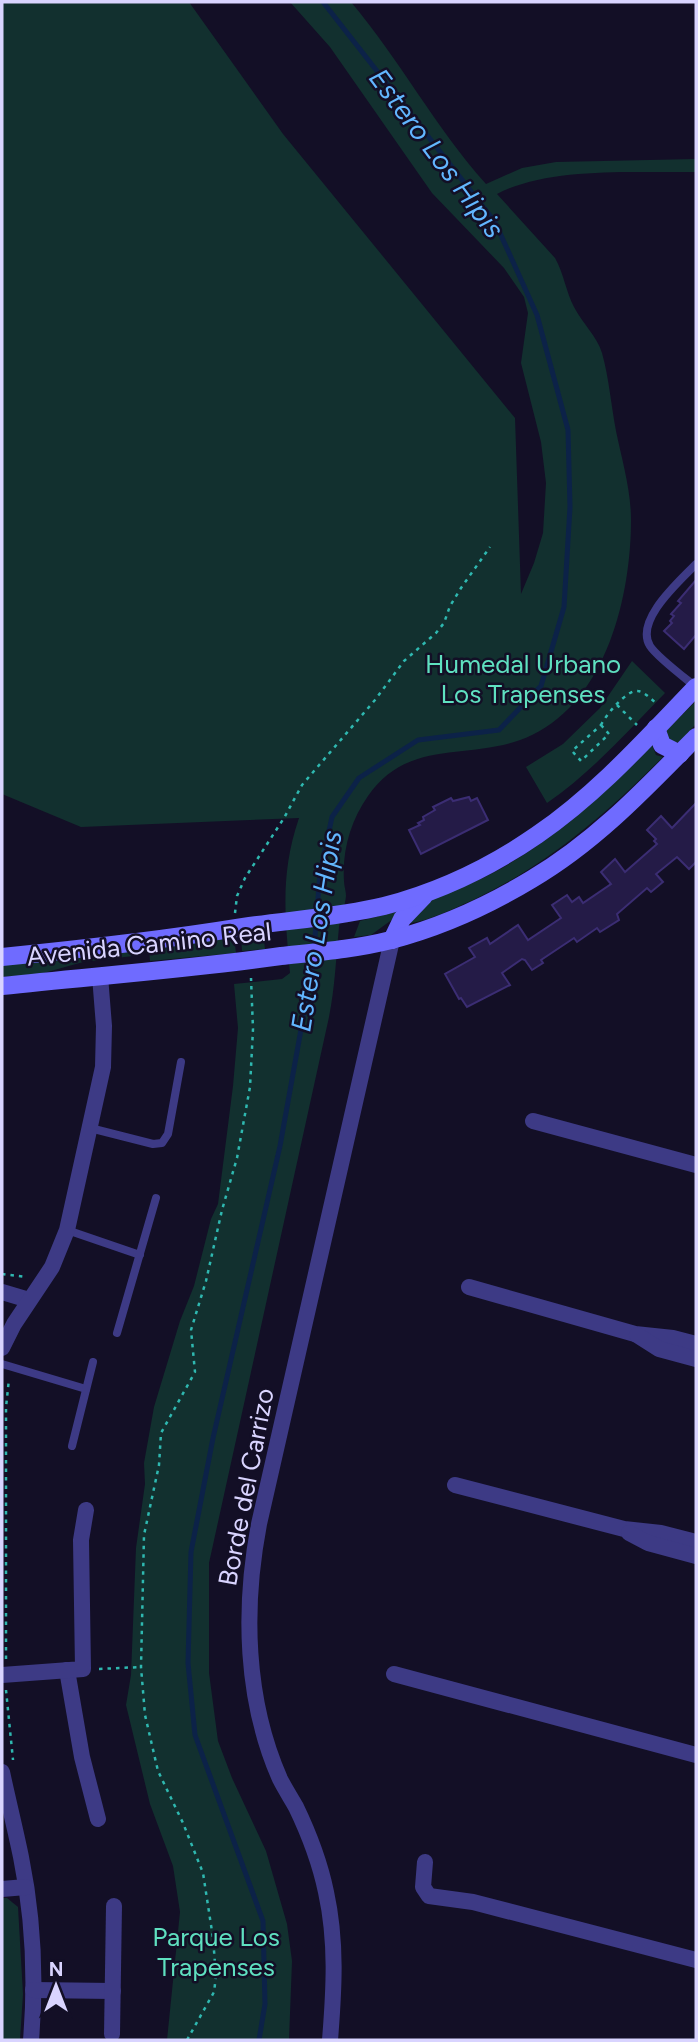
<svg xmlns="http://www.w3.org/2000/svg" width="698" height="2042" font-family="Figtree,sans-serif">
<style>
.green{fill:#12302f}
.lines{fill:none;stroke-linecap:round;stroke-linejoin:round}
.stream{stroke:#0c2248;stroke-width:5}
.building{fill:#241b47;stroke:#3b2d73;stroke-width:2}
.path{stroke:#2fb8b0;stroke-width:2.5;stroke-dasharray:3.5 5;stroke-linecap:butt}
.lane{stroke:#3d3a85;stroke-width:8}
.street{stroke:#3d3a85;stroke-width:16}
.secondary{stroke:#6f6bff;stroke-width:18}
.labels{text-anchor:middle;dominant-baseline:central;stroke-width:5;stroke-linejoin:round;paint-order:stroke}
.park-label{font-size:26px;fill:#5fe0c0;stroke:#130f26}
.street-label{font-size:26px;fill:#d9d4ff;stroke:#130f26}
.water-label{font-size:28px;font-style:italic;fill:#62b6ff;stroke:#130f26}
</style>
<rect width="100%" height="100%" fill="#130f26"/>
<g class="green">
<path d="M2 2H189L283 134 515 418 521 594 534 563 543 533 546 483 541 442 521 363 528 313 524 297 504 268 432 193 330 47 290 2H351C400 60 435 127 486 184L522 168 556 162 696 159V172C636 173 550 166 497 194L555 258C564 274 566 292 574 307 582 323 597 336 602 353 609 378 611 405 616 431 622 460 631 490 631 520 631 595 607 699 532 735 475 763 410 735 368 796 351 820 342 850 344 881 344 886 346 891 346 896 345 907 340 917 339 927 336 958 335 987 329 1017L209 1563V1673L218 1741 232 1778 266 1851 287 1924 292 1961 289 2040H167L180 1912 173 1866 150 1804 126 1705 131 1675 136 1548 145 1484 144 1463 154 1407 180 1321 194 1286 211 1219 218 1204 233 1086 238 1028 234 984 282 979 290 973C285 915 280 874 299 818L81 827 2 794Z"/>
<path d="M632 661 665 693C628 731 592 772 547 803L526 767 563 744 600 708Z"/>
<path d="M696 701V724L679 742H672L666 737 667 730Z"/>
<path d="M652 745 656 755 663 757C605 815 546 866 471 901 452 909 431 920 411 923 420 896 461 889 485 877 549 845 603 796 652 745Z"/>
<path d="M396 912 397 916 371 935 354 937 360 921Z"/>
<path d="M263 933 265 949 242 951 241 936Z"/>
<path d="M234 937 236 953 150 961 149 949 151 947Z"/>
<path d="M132 950 134 952 133 956 83 962 40 974 2 977V965Z"/>
<path d="M2 1898H7L18 1907 23 1994 20 2040H2Z"/>
</g>
<g class="lines">
<path class="stream" d="M259 2040 265 2004 263 1921 195 1735 188 1663 191 1552 213 1438 280 1146 313 963 320 873 332 817 359 778 418 740 499 730 541 686 564 607 570 507 568 430 537 315 495 222 323 2"/>
</g>
<g class="building">
<path d="M696 580V635L684 649 664 631 672 623 670 621 674 616 671 614 681 603 678 601Z"/>
<path d="M469 797 471 801 477 798 488 820 421 854 409 830 420 825 418 823 424 820 423 817 435 810 433 807 451 798 453 801Z"/>
<path d="M696 803V862L689 869 677 857 656 874 663 882 651 892 647 888 617 914 619 920 600 932 597 928 577 942 574 938 541 960 543 963 532 970 525 960 522 959 502 973 510 985 467 1007 461 998 459 999 445 974 475 957 469 948 487 938 490 944 518 925 528 940 561 918 552 905 567 895 572 902 579 897 583 903 611 884 601 872 615 859 625 872 657 844 654 841 656 839 647 830 661 816 672 828Z"/>
</g>
<g class="lines">
<g class="path">
<path d="M617 705 637 725"/>
<path d="M601 725 609 734 581 761 572 751Z"/>
<path d="M601 725C605 716 627 689 638 691 645 692 652 700 657 704"/>
<path d="M235 913 237 896 245 878 284 818 302 785 375 700 404 661 436 633 444 623 450 606 461 588 490 547"/>
<path d="M2 1274 26 1277"/>
<path d="M6 1659V1407L9 1379"/>
<path d="M99 1669 141 1667"/>
<path d="M6 1690 13 1760"/>
<path d="M187 2040 214 1992 216 1976 213 1938 203 1873 183 1823 158 1771 145 1715 141 1667 144 1535 159 1465 161 1433 195 1372 191 1330 206 1281 222 1210 237 1158 250 1087 253 1029 251 978"/>
</g>
<g class="lane">
<path d="M696 564C681 580 634 620 650 646 657 657 685 678 696 687"/>
<path d="M90 1128 153 1144 162 1143 168 1134 181 1062"/>
<path d="M67 1230 140 1255"/>
<path d="M117 1333 156 1198"/>
<path d="M2 1364 86 1389"/>
<path d="M72 1446 93 1362"/>
</g>
<g class="street">
<path d="M533 1121 696 1165"/>
<path d="M469 1287 635 1334 673 1338 696 1344"/>
<path d="M2 1292 29 1300"/>
<path d="M637 1335 659 1349 696 1359"/>
<path d="M2 1348 14 1324 52 1267 67 1230 103 1067 104 1026 100 976"/>
<path d="M455 1485 624 1529 661 1533 696 1542"/>
<path d="M629 1533 648 1543 696 1556"/>
<path d="M67 1670 82 1757 98 1819"/>
<path d="M394 1674 696 1755"/>
<path d="M2 1675 83 1669 81 1540 86 1510"/>
<path d="M2 1772C8 1800 15 1828 21 1857 33 1916 36 1980 31 2040"/>
<path d="M425 1862 423 1887 429 1896 473 1902 696 1960"/>
<path d="M2 1889 26 1887"/>
<path d="M33 1990 113 1991"/>
<path d="M112 2034 114 1906"/>
<path d="M330 2040C334 1990 337 1942 326 1892 320 1863 309 1834 296 1807 291 1798 285 1789 280 1779 245 1700 243 1608 259 1524L392 940"/>
</g>
<g class="secondary">
<path d="M656 728 662 745 680 754"/>
<path d="M392 940 402 919 424 896"/>
<path d="M2 957C83 949 163 940 243 927 290 920 339 917 384 906 438 892 492 866 537 835 597 794 646 739 696 687"/>
<path d="M2 986C95 976 189 969 281 956 318 952 356 949 391 940 441 927 489 905 532 879 595 842 645 789 696 737"/>
</g>
</g>
<g class="labels">
<g class="park-label">
<text x="523" y="664">Humedal Urbano<tspan x="523" dy="30">Los Trapenses</tspan></text>
<text x="216" y="1937">Parque Los<tspan x="216" dy="30">Trapenses</tspan></text>
</g>
<g class="street-label">
<text transform="translate(149 944) rotate(-6)">Avenida Camino Real</text>
<text transform="translate(246 1487) rotate(-79)">Borde del Carrizo</text>
</g>
<g class="water-label">
<text transform="translate(437 153) rotate(53)">Estero Los Hipis</text>
<text transform="translate(316 931) rotate(-81)">Estero Los Hipis</text>
</g>
</g>
<rect width="698" height="2042" fill="none" stroke="#d9d4ff" stroke-width="7"/>
<g transform="translate(56 1986)" stroke="#130f26" stroke-width="5" paint-order="stroke">
<path d="M0-5L12 26L0 18L-12 26Z" fill="#d9d4ff"/>
<text y="-10" font-size="19" font-weight="bold" text-anchor="middle" fill="#d9d4ff">N</text>
</g>
</svg>
